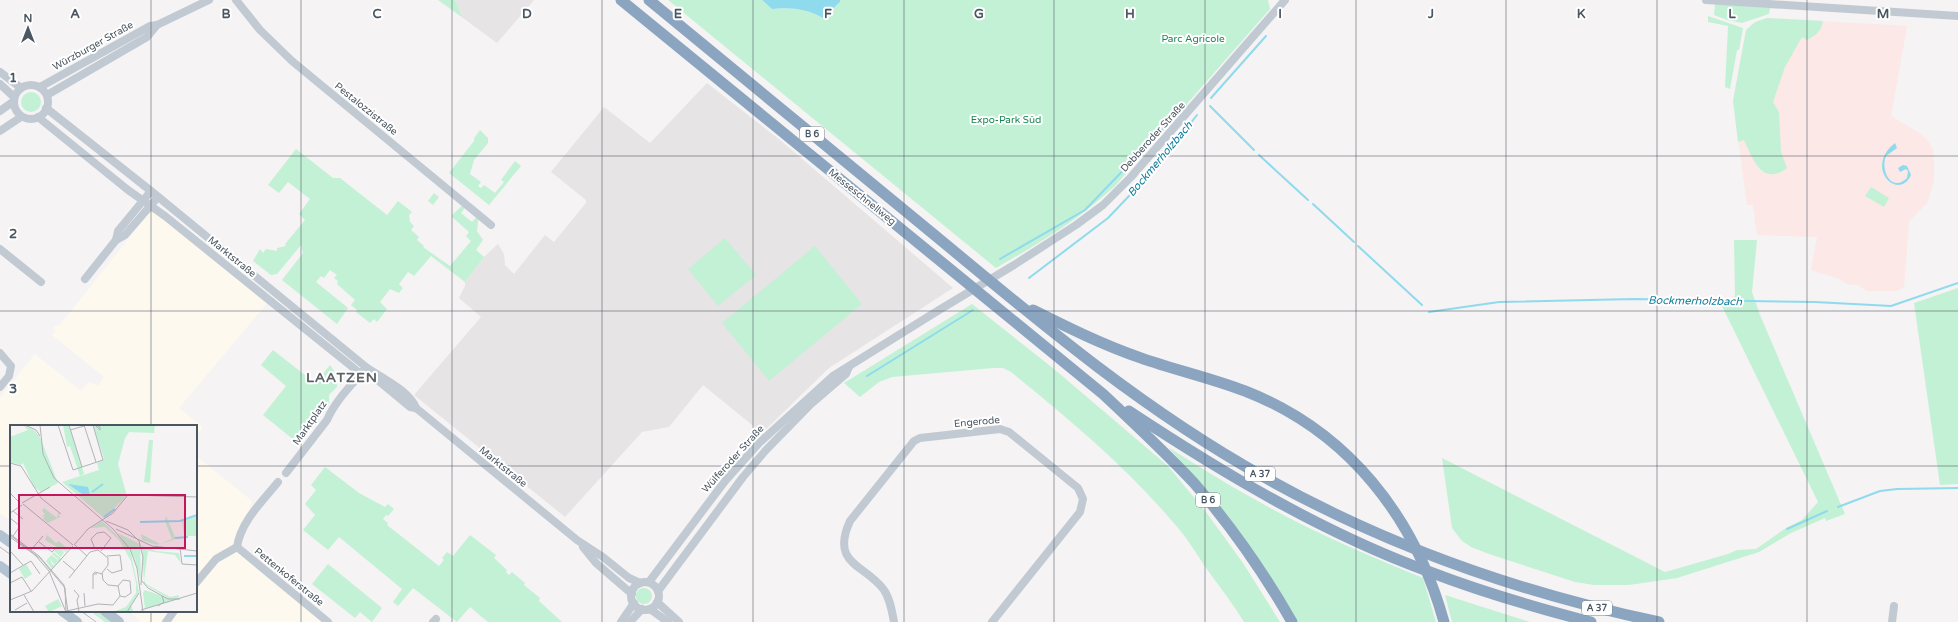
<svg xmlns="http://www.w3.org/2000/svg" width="1958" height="622" font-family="'Varela Round',sans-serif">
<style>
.commercial{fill:#fdf9ef}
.education{fill:#e6e4e5}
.medical{fill:#fce8e6}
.green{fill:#c3f1d5}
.water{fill:#90daee}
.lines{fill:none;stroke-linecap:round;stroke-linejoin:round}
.stream{stroke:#90daee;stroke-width:2}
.minor{stroke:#c1cad2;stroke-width:8}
.major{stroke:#b3c2d1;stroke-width:10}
.highway{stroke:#8ba5c1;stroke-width:11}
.tram{stroke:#b5b8bd;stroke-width:1}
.grid{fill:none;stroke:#4a5661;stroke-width:1;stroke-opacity:0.55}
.labels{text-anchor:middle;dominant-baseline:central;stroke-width:4;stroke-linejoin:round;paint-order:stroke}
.shield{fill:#fff;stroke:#808990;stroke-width:1}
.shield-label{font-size:9px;font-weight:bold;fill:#4a5661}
.park-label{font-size:10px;fill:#17864f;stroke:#fff}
.street-label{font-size:10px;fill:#4a5661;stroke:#fff}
.water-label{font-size:11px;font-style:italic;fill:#0c7c9b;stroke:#fff}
.district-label{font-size:14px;font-weight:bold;letter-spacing:1px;fill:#5f6368;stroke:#fff}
.inset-river{fill:none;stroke:#90daee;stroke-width:2}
.inset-road{fill:none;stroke:#b1b4b9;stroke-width:1}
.view{fill:#c2185b;fill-opacity:0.15;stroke:#c2185b;stroke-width:2}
.inset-edge{fill:none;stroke:#4a5661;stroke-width:2}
.grid-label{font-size:13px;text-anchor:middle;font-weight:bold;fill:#4a5661;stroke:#fff;stroke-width:4;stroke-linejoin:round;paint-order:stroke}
</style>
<rect width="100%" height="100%" fill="#f5f3f3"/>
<g class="commercial">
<path d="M153 208 269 301 179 408 203 427 196 437V426H11V521L0 514V397L35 354 81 391 89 382 98 386 101 382 104 377 52 335 56 331 53 329 55 325 59 326Z"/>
<path d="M196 456 252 501 237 547 327 622H141L128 611H196Z"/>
</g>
<g class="education">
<path d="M455 0H534L497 43 463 18Z"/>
<path d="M707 83 780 140 953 288 829 368 762 433 703 385 669 427 642 432 565 517 414 395 481 317 459 298 465 286V282L484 257 498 244 504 254 505 265 514 274 545 235 554 242 586 203V200L551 172 604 107 650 143Z"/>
</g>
<path class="medical" d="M1767 18 1907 26 1891 116 1921 134 1928 141 1933 150 1934 166V181L1927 203 1909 221 1904 287 1897 291H1867L1858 285 1847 284 1837 278 1811 270 1817 237 1757 235 1753 205H1747L1733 101 1746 30 1753 24Z"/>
<g class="green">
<path d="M438 0H455L463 18Z"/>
<path d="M668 0H762L772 9C790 7 807 9 823 18L840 2V0H1268L1270 9 1115 186C1078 220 1040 243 996 268Z"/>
<path d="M1715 4 1770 8 1769 14 1742 23 1727 20 1714 15Z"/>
<path d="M1708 16 1743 28 1739 50H1737L1730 89 1725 87 1728 26 1708 22Z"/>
<path d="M1767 18 1823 21C1821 32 1816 35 1807 40L1802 37 1785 67 1773 102 1779 112 1781 152 1787 168C1762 187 1753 159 1744 140L1738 142 1733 101 1746 30 1755 22Z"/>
<circle cx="31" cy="102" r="10"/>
<path d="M480 130 488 138V143L474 160 470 174 481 182 478 186 481 188 484 185 495 193 504 182 501 180 515 161 521 166 489 205 449 173 474 141V138Z"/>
<path d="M296 149 333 178H340L387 215 398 201 412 212 409 215 410 222 414 226 411 230 419 237 417 240 424 246 423 247 450 266 471 241 466 236 469 232 451 216 465 203 467 205 461 213 472 222 479 214 477 231 483 240 476 250 484 257 465 282 431 256 414 276 408 272 399 284 403 288 399 293 390 289 380 302 387 309 377 322 374 319 370 323 356 312 357 310 351 305 355 300 337 284 338 281 334 278 337 275 330 270 324 278 321 276 316 282 348 308 337 324 282 280 303 253 301 245 277 274 271 275 253 261 260 249 263 253 266 249 277 251V248L286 246 285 244 305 220 299 214 310 199 288 182 279 193 268 185Z"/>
<path d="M1871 187 1889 198 1884 207 1865 196Z"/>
<path d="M434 193 439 197 433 205 428 201Z"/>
<path d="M725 238 756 275 718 306 688 269Z"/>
<path d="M1734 240H1757L1752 292 1760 315 1845 514 1826 521 1825 518 1791 533 1759 552 1677 578 1629 585H1594L1575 582 1489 554 1471 547 1462 541 1452 528 1442 458 1665 572 1728 554 1737 550 1756 549 1786 528 1802 520 1818 502 1722 306 1735 296Z"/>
<path d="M815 246 862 304 769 381 722 323Z"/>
<path d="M1958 288V484L1940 485 1914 303Z"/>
<path d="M972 304 1054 369 1168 466 1206 512 1243 563 1280 622H1244C1234 605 1221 589 1209 572 1199 558 1190 542 1178 528 1129 469 1070 420 1011 372L1003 368H993L892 377 879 382 860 397 844 383Z"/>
<path d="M273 350 315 383 330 365 336 374 337 387 329 395V405L299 444 263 415 286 386 261 365Z"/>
<path d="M1168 447C1196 465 1225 483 1254 499 1308 530 1365 554 1423 578L1436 622H1298C1261 558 1217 501 1168 447Z"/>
<path d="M325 467 359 493 385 507 388 504 394 509 388 516 386 515 383 519 388 523 387 525 439 566 444 560 442 558 447 552 453 556 470 535 496 555 494 558 507 570 506 572 509 575 512 572 525 583 524 585 540 598 539 601 562 622H488L470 607 457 622 413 588 398 606 393 602 402 589 339 537 328 550 303 530 315 515 305 504 316 490 311 485Z"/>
<path d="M328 564 382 608 372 622 360 612 355 618 312 584Z"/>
<circle cx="644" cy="596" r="8"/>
<path d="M1445 595 1530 622H1531H1452Z"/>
<path d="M90 611H98L113 622H105Z"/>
</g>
<g class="water">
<path d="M762 0H840V2L823 18C807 9 790 7 772 9Z"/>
<path d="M1895 143 1897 148 1886 156C1880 171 1892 193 1907 178L1908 171 1906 169 1900 172 1898 168 1903 165 1907 166 1911 175C1899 202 1863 168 1895 143Z"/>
</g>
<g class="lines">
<g class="stream">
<path d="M1211 98 1266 36"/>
<path d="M1210 106 1254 150"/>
<path d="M1259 155 1308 200"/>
<path d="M1313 204 1354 242"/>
<path d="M1358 246 1422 305"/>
<path d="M1000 259 1085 210 1186 105"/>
<path d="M1029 278 1108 218 1151 173 1197 115"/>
<path d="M1429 312 1499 302 1634 299 1815 302 1891 306 1958 283"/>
<path d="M867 376 973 310"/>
<path d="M1838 507 1880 491 1897 489 1958 488"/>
<path d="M1787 529 1827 511"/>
</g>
<g class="minor">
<path d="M236 0 260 30 292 61 491 225"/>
<path d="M1706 0 1958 16"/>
<path d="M0 72 21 88"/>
<path d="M0 84 14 97"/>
<circle cx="31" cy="102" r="17"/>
<path d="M40 87 150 26 157 25 209 0"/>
<path d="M47 95 147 37 157 25"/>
<path d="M46 108 151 191 366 367C381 378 409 390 416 408"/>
<path d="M0 111 14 101"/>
<path d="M38 117 128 190 165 216 361 374 375 378 410 407 416 408 577 540 603 557 629 578 640 583"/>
<path d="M0 131 21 117"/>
<path d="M116 240 118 231 151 191"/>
<path d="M0 249 41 282"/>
<path d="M85 279 116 240 125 235 158 197"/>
<path d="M0 353 11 366 9 376 0 387"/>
<path d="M286 473 327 420C335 401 351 386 364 370"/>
<path d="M237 547 328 622"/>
<path d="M583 547 596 563 632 594"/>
<path d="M649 582 725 481 759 443 833 376 939 310 1014 265 1076 225 1103 205 1131 177 1285 0"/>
<circle cx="645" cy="596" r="14"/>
<path d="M196 583 216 559 237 547C241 521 262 502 278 482"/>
<path d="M658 591 743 477 766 450 811 404 846 374 849 367"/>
<path d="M657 602 679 622"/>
<path d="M650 609 668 622"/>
<path d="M166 622 174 611"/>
<path d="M433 622 436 619"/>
<path d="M621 622 634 603"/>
<path d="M630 622 642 609"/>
<path d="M894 622C892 611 890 599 884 590 865 564 830 565 850 521L914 441 920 438 1000 429 1009 432 1078 488 1083 499 1080 512 992 622"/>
<path d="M1892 622 1894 606"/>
</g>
<g class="major">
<path d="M0 535 11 543"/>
<path d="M0 566 11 574"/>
<path d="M62 611 77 622"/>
<path d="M105 611 119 622"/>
</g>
<g class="highway">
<path d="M621 0 1103 394C1134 423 1165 452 1194 483 1231 526 1264 573 1292 622"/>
<path d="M649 0C747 81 845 161 943 242 1045 327 1147 412 1264 477 1387 546 1521 593 1659 622"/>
<path d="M1033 310C1069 328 1103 345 1141 358 1175 370 1211 378 1245 391 1348 431 1415 517 1444 622"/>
<path d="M1129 411C1223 473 1323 533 1430 572 1482 592 1537 608 1591 622"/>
</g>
<g class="tram">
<path d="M0 547 11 555"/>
<path d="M81 611 96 622"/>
</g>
</g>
<path class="grid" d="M151 0V426M301 0V622M452 0V622M602 0V622M753 0V622M904 0V622M1054 0V622M1205 0V622M1356 0V622M1506 0V622M1657 0V622M1807 0V622M0 156H1958M0 311H1958M0 466H11M196 466H1958M151 611V622"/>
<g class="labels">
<g class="shield">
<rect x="800" y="127" width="24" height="14" rx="3"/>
<rect x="1245" y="467" width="30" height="14" rx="3"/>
<rect x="1196" y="493" width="24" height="14" rx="3"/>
<rect x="1582" y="601" width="30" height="14" rx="3"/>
</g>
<g class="shield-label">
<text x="812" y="134">B 6</text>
<text x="1260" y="474">A 37</text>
<text x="1208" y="500">B 6</text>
<text x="1597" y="608">A 37</text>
</g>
<g class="park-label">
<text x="1193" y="39">Parc Agricole</text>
<text x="1006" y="120">Expo-Park Süd</text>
</g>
<g class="street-label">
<text transform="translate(93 46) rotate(-29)">Würzburger Straße</text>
<text transform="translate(366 109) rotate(39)">Pestalozzistraße</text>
<text transform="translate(1153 137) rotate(-48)">Debberoder Straße</text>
<text transform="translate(862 197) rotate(39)">Messeschnellweg</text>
<text transform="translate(232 257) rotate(39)">Marktstraße</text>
<text transform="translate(977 422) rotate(-5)">Engerode</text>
<text transform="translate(310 423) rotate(-55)">Marktplatz</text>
<text transform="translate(733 459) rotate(-48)">Wülferoder Straße</text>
<text transform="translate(503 467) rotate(39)">Marktstraße</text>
<text transform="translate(289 577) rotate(39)">Pettenkoferstraße</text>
</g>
<g class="water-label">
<text transform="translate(1160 159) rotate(-50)">Bockmerholzbach</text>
<text transform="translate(1695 301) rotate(1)">Bockmerholzbach</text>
</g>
<g class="district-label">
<text x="342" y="377">LAATZEN</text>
</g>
</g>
<g transform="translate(10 425)">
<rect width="187" height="187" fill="#f5f3f3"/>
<path d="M13 0 24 5 30 12 48 58 31 67 24 62 13 38 11 40 0 37V12L18 5ZM53 0H59L74 49 70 51 60 21 57 22ZM83 0H145L144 8 119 7 115 13 108 39 117 71 94 93 52 57 89 45 87 38 94 34ZM139 15H143L140 58 134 57ZM34 83 47 93 48 87 50 92 38 98 33 94 35 91 31 92 35 89 32 86ZM156 91 166 114 157 117 147 120 132 115 131 109 150 119 162 114 155 96ZM187 91V111H174L172 96ZM92 96 115 118 121 129 129 167 121 180 123 186 103 187 116 182 126 168V158L121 136 109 115 95 102 81 103ZM108 108 130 119 131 156 124 132ZM37 110 46 118 49 116 58 124 56 127 49 122 54 127 51 132 44 126 47 122 35 115ZM132 121 146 126 169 128 171 138 165 130 138 126 134 155 136 159 160 172 169 170 168 174 135 184 133 168 135 165 158 173 134 159ZM43 127 52 134 42 144 36 136 41 130 48 135 45 140 40 134 42 139 45 141 48 137V134L42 129ZM16 139 22 149 15 154 9 144ZM48 174 52 181 39 187 35 181Z" fill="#c3f1d5"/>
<path d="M58 59 78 62 80 70 75 71Z" fill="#90daee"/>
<path class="inset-river" d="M82 67 93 59M94 92 105 84M130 97 170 96 187 90M165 113 178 112M174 131H187"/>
<path class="inset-road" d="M15 0 26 5 30 11M30 0 33 29 44 53 103 104 120 124 127 143 133 187M48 0 63 45 93 35 83 0M59 0 72 42M74 0 86 37M85 0 90 5V2L86 0M60 5 74 1M0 38 11 41 31 73 51 89M0 68 10 78M12 78 40 62M13 79 63 120M3 86 13 94M0 88 12 80M0 93 10 101 3 111M96 96 118 105 129 116 133 132 131 160M106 104 142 121 187 126M0 109 29 131 54 160 58 187M0 110 31 134 55 163 56 187M0 112 25 130 39 146 56 187M29 117 42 127 46 123M64 120 78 104 103 88 118 70 187 72M65 120 77 131M170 122 172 139 187 140M85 124 81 114 87 108 94 107 101 113 91 126M21 125 33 111M0 126 13 140M53 136 65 146M97 144 102 148 112 145 110 130 97 131M0 148 21 136 30 149M87 149H83L85 147 92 149M132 156 138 163 158 174H170M0 158 12 152 21 166M108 161 113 155 120 156 121 168 115 172 110 171M83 164V149M64 165 69 171 67 175 69 187M74 168 75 181M14 170 24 187M0 175 22 166 63 121M148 181 154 177 152 171M5 185 17 178M131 185 187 168M52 187 88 179 103 180 110 171 108 161 98 160 93 155 92 148 98 140V133L88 125 80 127 59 153M117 187 129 168"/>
<path class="view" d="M9 70H175V123H9Z"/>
<rect width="187" height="187" class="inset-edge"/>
</g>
<g class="grid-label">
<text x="75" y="18">A</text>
<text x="226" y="18">B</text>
<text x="377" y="18">C</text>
<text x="527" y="18">D</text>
<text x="678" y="18">E</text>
<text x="828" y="18">F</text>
<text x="979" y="18">G</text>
<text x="1130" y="18">H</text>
<text x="1280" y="18">I</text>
<text x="1431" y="18">J</text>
<text x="1581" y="18">K</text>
<text x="1732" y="18">L</text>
<text x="1883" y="18">M</text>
<text x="13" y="82">1</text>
<text x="13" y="238">2</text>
<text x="13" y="393">3</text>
</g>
<g transform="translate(28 28)" stroke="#ffffff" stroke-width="3" paint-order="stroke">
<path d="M0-3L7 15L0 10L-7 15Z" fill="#4a5661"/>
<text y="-6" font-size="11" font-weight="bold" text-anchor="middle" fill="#4a5661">N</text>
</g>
</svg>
